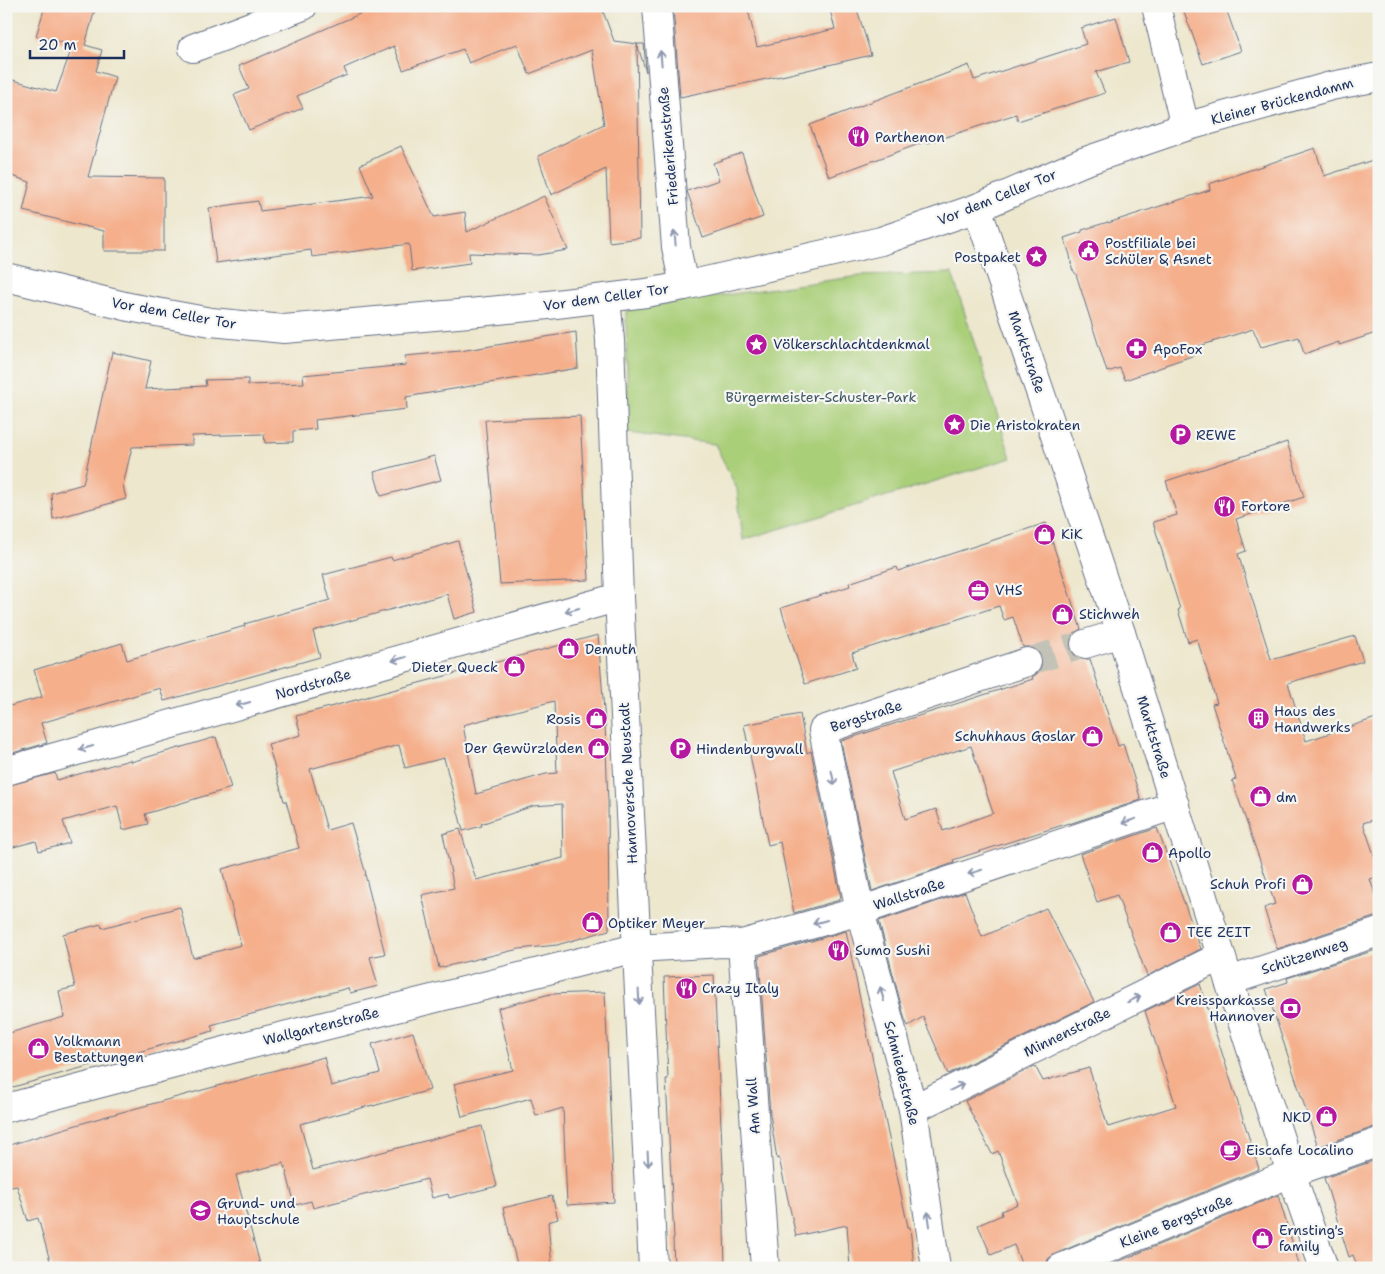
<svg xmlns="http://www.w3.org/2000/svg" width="1385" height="1274" font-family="'Shantell Sans',sans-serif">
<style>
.green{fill:#aacf79;stroke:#627f6c}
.building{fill:#f5af8b;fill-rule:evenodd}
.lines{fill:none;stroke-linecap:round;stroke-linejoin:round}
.street-tunnel{stroke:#c3c2b7;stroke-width:28;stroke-dasharray:28 14;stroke-linecap:butt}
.street-casing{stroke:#646f85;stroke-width:30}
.secondary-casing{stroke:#646f85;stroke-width:30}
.street{stroke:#fff;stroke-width:28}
.secondary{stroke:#fff;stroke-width:28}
.oneway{stroke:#8d97ae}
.labels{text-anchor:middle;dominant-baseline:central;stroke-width:4.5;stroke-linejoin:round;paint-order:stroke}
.street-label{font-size:14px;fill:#1b2f5e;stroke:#f6f6f2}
.poi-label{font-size:14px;fill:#1b2f5e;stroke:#f6f6f2;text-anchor:start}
.park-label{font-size:14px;fill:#3f5765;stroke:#f6f6f2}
</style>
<rect width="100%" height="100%" fill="#f6f6f2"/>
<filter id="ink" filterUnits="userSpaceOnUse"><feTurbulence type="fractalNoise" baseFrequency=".02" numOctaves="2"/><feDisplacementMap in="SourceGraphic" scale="10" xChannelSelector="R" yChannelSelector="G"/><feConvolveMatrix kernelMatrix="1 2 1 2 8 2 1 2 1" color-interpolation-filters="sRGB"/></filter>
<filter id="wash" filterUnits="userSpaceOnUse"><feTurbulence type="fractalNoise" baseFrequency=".0096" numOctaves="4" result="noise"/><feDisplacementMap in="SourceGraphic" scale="20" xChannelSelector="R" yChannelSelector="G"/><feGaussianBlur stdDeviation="1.12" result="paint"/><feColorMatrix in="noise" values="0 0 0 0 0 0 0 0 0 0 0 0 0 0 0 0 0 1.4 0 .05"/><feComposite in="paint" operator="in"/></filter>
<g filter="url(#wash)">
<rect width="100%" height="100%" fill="#ede7cd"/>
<path class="green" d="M952 273 1011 458 743 540 737 489 715 444 628 433 626 309 860 276Z"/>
<g id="blocks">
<g class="building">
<path d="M45 6H96L85 45 102 50 96 71 115 77 88 177 164 178V251H104V231L23 211 30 182 6 174V78L56 92 73 45 36 36Z"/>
<path d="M378 6H601L614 41 637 44 640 238 609 242 606 169 551 195 538 156 604 124 592 50 529 74 517 44 469 63 463 49 403 70 394 46 344 68 347 75 297 96 303 108 249 130 234 95 249 89 239 66Z"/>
<path d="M673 6H747L757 47 835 29 829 6H856L871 55 786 75 680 97Z"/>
<path d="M1182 6H1225L1241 51 1203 64Z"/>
<path d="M1116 17 1129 62 1096 72 1105 93 1018 121 1016 114 928 143 927 141 829 177 810 125 969 65 974 80 1086 44 1081 28Z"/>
<path d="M637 44H644L646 72Z"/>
<path d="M401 146 434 217 465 212 467 232 544 196 568 250 538 255 469 253 470 263 412 271 409 244 312 257 311 250 216 263 209 208 258 201 260 211 373 196 360 165Z"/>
<path d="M1315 148 1324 176 1379 158V332L1339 345V342L1304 354 1299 337 1261 347 1253 329 1193 348 1195 355 1165 365V366L1125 380 1120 368 1107 372 1076 274 1072 269 1070 255 1064 238 1082 232V230L1108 222V223L1210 190 1209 184Z"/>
<path d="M742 153 763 217 703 238 687 191 719 180 713 163Z"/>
<path d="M576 332 578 368 406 397 407 409 315 420 316 429 293 431V442L265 443 264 434 192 436V445L132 447 123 485 126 499 53 519 51 493 83 484 112 352 151 361 145 389 206 386 205 380 248 379V385L304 383 303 375 406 365 405 356 460 351Z"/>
<path d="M580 416 589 580 500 584 485 420Z"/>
<path d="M1287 442 1304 497 1236 519 1246 551 1238 554 1271 659 1275 658V659L1355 636 1363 661 1288 683 1306 741 1379 717V818L1363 823 1379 869V877L1370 879 1379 905V917H1374L1277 949 1264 908 1275 904 1232 780 1236 779 1212 704 1217 703 1197 639 1188 642 1178 610 1180 609 1153 522 1177 515 1166 481Z"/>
<path d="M434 456 441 480 381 496 374 472Z"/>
<path d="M1046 523 1081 629 1074 633 1070 640V649L1074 655 1081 659H1090L1118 746 1123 744 1141 800 1069 824V823L953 860 954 863 872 891 841 741 1033 679 1032 677 1038 673 1042 666V658L1037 650 1031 647H1023L1013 617 1004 620 999 606 852 653 856 668 805 684 781 608 850 586 849 583 897 567 898 571ZM971 746 993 813 943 831 936 809 905 819 891 772Z"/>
<path d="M458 541 477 612 454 619 447 594 313 631 320 657 164 701 160 688 41 723 47 743 6 755V707L42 697 34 670 122 643 127 660 245 626 244 624 330 600 323 575 391 557 392 560Z"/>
<path d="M598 635 605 723 608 802 609 930 557 945 519 949 439 968 422 895 454 888 443 834 460 829 476 880 563 858 562 804 533 806 481 824 482 826 463 831 444 758 405 768 399 745 310 769 327 830 351 823 366 874H365L385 954 370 957 378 986 350 993 348 988 211 1025 213 1031 6 1089V1034L64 1017 59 991 75 987 63 934 101 924 102 928 180 907 193 958 241 945 222 869 299 848 286 801H284L268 744 301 735 296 716ZM554 701 557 773 546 774 476 794 463 725Z"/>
<path d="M800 714 807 753 811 751 841 898 840 899V900L794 913 780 842 768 845 744 725Z"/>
<path d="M216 737 231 788 145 814 148 824 123 830 117 806 63 821 70 843 39 851 36 841 6 849V786L55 773 57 780 130 760 131 762Z"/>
<path d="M1157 828 1201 949 1147 976 1117 895 1097 902 1080 854Z"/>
<path d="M965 892 982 937 1046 908 1094 1002 948 1074 923 1017 908 1026 905 1020 879 921Z"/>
<path d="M846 931 887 1129 908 1227H910L914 1268H850L847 1225 796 1236 779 1158 777 1159 770 1114 759 956Z"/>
<path d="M1379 949V1127H1374L1318 1147 1266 989 1288 982 1287 978Z"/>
<path d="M714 975 724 1190H723L725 1268H674L673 1238H674L666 1079H668L664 977Z"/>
<path d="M1200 984 1259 1169 1055 1254 1048 1259 1046 1268H1023L1014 1245 991 1255 978 1225 1002 1215 1001 1211 1018 1204 998 1151 992 1154 965 1101 1035 1066 1043 1081 1089 1068 1108 1127 1176 1106 1145 1011Z"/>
<path d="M605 992 614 1202 567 1205 563 1108 536 1116 531 1098 462 1117 454 1084 513 1070 498 1008 550 994Z"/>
<path d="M413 1032 430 1090 373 1106V1105L300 1124 313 1170 482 1126 497 1186 449 1198 448 1194 432 1198 427 1179 313 1208 311 1201 295 1205 284 1163 236 1175 261 1268H52L38 1218 28 1221 17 1186 6 1188V1146L100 1118 324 1057 331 1086 380 1073 372 1044Z"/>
<path d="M1379 1159V1268H1358L1353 1255 1349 1257 1324 1178Z"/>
<path d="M1278 1195 1300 1268H1103Z"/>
<path d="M552 1196 558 1219 548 1222 552 1268H518L503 1208Z"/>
</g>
</g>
</g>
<g filter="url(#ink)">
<use href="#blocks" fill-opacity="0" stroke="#646f85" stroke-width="1"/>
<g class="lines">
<path class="street-tunnel" d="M1027 662 1085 644"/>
<defs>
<g id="street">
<path d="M657 6 676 247 684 286"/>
<path d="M1156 6 1185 127"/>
<path d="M193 48 303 6"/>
<path d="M977 208 1047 412 1121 633 1229 981 1291 1173 1324 1268"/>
<path d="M606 298 610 340 619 597 653 1268"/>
<path d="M1085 644 1121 633"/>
<path d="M6 771 619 597"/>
<path d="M742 944 765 1268"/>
<path d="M1229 981 1379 932"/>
<path d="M6 1108 232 1049 636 948 723 943 742 944 860 911 1175 805"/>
<path d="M913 1109 1221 956"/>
<path d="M936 1268 913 1109 860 911 823 730 1027 662"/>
<path d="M1061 1268 1291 1173 1379 1142"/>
</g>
<path id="secondary" d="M6 277 129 307 211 322 284 329 469 313 548 305 646 293 684 286 881 241 977 208 1083 162 1185 127 1331 86 1379 77"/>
</defs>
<use href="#street" class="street-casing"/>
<use href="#secondary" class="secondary-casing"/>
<use href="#street" class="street"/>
<use href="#secondary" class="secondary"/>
</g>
<defs><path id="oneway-shaft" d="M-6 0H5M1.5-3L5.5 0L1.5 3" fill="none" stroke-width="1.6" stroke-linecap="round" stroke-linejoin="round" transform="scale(1.25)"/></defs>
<g class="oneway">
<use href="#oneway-shaft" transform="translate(661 58) rotate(-95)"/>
<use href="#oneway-shaft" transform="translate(675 238) rotate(-95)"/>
<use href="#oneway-shaft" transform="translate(572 610) rotate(164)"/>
<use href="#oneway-shaft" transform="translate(399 659) rotate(164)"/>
<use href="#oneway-shaft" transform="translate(243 704) rotate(164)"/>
<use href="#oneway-shaft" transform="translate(86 748) rotate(164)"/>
<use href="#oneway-shaft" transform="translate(833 778) rotate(78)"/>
<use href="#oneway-shaft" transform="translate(1129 821) rotate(162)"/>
<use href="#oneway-shaft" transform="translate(975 872) rotate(162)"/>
<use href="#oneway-shaft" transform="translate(820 922) rotate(164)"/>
<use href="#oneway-shaft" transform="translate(882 994) rotate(-105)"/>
<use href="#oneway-shaft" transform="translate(639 997) rotate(87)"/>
<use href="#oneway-shaft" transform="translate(1134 999) rotate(-26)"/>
<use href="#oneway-shaft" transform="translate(957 1087) rotate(-26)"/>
<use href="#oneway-shaft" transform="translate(648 1159) rotate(87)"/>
<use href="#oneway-shaft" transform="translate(929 1219) rotate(-98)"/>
</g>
</g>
<defs>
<symbol id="restaurant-disc" viewBox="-11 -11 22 22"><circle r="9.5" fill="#b5179e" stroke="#f6f6f2"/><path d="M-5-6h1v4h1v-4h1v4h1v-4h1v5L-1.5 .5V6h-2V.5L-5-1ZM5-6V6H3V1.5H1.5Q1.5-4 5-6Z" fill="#fff"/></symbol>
<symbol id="civic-disc" viewBox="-11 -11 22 22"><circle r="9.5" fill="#b5179e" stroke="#f6f6f2"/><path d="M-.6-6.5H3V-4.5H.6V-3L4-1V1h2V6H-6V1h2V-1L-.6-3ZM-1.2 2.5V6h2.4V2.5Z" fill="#fff"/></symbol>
<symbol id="sight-disc" viewBox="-11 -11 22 22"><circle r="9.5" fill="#b5179e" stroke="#f6f6f2"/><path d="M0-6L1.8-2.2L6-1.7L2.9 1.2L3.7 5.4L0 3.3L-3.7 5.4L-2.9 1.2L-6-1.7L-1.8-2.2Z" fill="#fff"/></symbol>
<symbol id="pharmacy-disc" viewBox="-11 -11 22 22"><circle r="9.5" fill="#b5179e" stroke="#f6f6f2"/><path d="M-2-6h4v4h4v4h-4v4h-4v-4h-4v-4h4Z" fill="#fff"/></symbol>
<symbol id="parking-disc" viewBox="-11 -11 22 22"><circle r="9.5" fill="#b5179e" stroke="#f6f6f2"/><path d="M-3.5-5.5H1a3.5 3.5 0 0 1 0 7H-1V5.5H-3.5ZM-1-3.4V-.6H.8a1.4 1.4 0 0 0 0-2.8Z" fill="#fff"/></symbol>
<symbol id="shop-disc" viewBox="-11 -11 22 22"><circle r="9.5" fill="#b5179e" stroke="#f6f6f2"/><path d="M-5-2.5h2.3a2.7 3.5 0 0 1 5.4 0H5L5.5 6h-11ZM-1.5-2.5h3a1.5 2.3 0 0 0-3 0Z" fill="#fff"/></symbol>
<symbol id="office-disc" viewBox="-11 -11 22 22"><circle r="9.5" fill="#b5179e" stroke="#f6f6f2"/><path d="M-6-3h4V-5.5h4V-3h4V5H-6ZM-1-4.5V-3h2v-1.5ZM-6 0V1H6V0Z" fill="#fff"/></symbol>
<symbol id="building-disc" viewBox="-11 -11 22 22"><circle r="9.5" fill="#b5179e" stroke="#f6f6f2"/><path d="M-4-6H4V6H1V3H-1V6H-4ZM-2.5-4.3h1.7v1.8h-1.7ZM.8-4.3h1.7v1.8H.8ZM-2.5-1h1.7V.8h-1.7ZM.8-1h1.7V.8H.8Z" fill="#fff"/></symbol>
<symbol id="bank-disc" viewBox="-11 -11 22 22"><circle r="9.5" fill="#b5179e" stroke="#f6f6f2"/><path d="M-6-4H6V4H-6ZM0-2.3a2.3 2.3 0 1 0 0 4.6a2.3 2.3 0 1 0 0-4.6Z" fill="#fff"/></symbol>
<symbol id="cafe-disc" viewBox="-11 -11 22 22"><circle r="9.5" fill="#b5179e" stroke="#f6f6f2"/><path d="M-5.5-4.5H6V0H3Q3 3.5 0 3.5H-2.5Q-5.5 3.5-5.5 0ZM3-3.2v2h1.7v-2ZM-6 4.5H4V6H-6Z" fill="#fff"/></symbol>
<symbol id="school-disc" viewBox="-11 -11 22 22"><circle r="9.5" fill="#b5179e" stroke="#f6f6f2"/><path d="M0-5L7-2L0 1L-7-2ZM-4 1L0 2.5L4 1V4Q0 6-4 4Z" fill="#fff"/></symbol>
</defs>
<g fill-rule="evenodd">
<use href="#restaurant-disc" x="846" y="124" width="25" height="25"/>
<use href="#civic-disc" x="1076" y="238" width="25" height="25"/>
<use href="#sight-disc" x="1024" y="244" width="25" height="25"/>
<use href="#sight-disc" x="744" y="332" width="25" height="25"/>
<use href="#pharmacy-disc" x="1124" y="336" width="25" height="25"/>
<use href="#sight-disc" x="942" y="412" width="25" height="25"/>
<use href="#parking-disc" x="1168" y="422" width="25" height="25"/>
<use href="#restaurant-disc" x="1212" y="494" width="25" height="25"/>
<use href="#shop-disc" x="1032" y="522" width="25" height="25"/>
<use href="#office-disc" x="966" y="578" width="25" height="25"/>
<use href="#shop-disc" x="1050" y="602" width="25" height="25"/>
<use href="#shop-disc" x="556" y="636" width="25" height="25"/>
<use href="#shop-disc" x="502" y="654" width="25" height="25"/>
<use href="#shop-disc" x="584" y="706" width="25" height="25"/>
<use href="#building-disc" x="1246" y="706" width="25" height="25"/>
<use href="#shop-disc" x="1080" y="724" width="25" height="25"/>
<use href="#shop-disc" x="586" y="736" width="25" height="25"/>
<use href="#parking-disc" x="668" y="736" width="25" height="25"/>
<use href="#shop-disc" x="1248" y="784" width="25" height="25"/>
<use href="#shop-disc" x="1140" y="840" width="25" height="25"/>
<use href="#shop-disc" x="1290" y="872" width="25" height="25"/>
<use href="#shop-disc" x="580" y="910" width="25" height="25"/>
<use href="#shop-disc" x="1158" y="920" width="25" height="25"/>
<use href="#restaurant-disc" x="826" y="938" width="25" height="25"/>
<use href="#restaurant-disc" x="674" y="976" width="25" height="25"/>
<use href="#bank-disc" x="1278" y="996" width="25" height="25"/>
<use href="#shop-disc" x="26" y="1036" width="25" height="25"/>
<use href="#shop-disc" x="1314" y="1104" width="25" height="25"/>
<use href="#cafe-disc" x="1218" y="1138" width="25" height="25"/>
<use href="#school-disc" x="188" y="1198" width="25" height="25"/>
<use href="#shop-disc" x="1250" y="1226" width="25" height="25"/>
</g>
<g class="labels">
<g class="street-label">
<text transform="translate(1282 101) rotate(-15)">Kleiner Brückendamm</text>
<text transform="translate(668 146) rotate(-95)">Friederikenstraße</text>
<text transform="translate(997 197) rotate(-22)">Vor dem Celler Tor</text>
<text transform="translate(606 297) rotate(-8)">Vor dem Celler Tor</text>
<text transform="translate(174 313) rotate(10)">Vor dem Celler Tor</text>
<text transform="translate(1027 352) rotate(71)">Marktstraße</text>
<text transform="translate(313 684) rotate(-16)">Nordstraße</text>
<text transform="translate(866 716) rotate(-18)">Bergstraße</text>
<text transform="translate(1154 737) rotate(73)">Marktstraße</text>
<text transform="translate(628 783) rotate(-93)">Hannoversche Neustadt</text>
<text transform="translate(909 894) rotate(-18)">Wallstraße</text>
<text transform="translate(1304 956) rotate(-18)">Schützenweg</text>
<text transform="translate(321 1026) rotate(-14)">Wallgartenstraße</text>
<text transform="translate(1067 1032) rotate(-26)">Minnenstraße</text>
<text transform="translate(902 1073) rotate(76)">Schmiedestraße</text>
<text transform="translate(753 1106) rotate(-94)">Am Wall</text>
<text transform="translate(1176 1221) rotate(-22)">Kleine Bergstraße</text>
</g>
<g class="poi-label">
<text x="875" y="137">Parthenon</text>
<text x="1105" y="243">Postfiliale bei<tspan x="1105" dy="16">Schüler &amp; Asnet</tspan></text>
<text x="1021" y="257" text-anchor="end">Postpaket</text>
<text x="773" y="344">Völkerschlachtdenkmal</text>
<text x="1153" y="349">ApoFox</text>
<text x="970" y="425">Die Aristokraten</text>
<text x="1196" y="435">REWE</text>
<text x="1241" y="506">Fortore</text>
<text x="1061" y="534">KiK</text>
<text x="995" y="590">VHS</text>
<text x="1079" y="614">Stichweh</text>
<text x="585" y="649">Demuth</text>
<text x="498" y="667" text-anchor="end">Dieter Queck</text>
<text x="1274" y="711">Haus des<tspan x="1274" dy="16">Handwerks</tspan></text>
<text x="581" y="719" text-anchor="end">Rosis</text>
<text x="1076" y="736" text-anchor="end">Schuhhaus Goslar</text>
<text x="583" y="748" text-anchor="end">Der Gewürzladen</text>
<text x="696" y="749">Hindenburgwall</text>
<text x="1276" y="797">dm</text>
<text x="1168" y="853">Apollo</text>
<text x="1286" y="884" text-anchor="end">Schuh Profi</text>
<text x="608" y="923">Optiker Meyer</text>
<text x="1187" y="932">TEE ZEIT</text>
<text x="855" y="950">Sumo Sushi</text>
<text x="702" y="988">Crazy Italy</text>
<text x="1275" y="1000" text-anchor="end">Kreissparkasse<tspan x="1275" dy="16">Hannover</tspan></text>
<text x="54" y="1041">Volkmann<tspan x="54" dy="16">Bestattungen</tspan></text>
<text x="1311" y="1117" text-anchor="end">NKD</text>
<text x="1246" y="1150">Eiscafe Localino</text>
<text x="217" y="1203">Grund- und<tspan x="217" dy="16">Hauptschule</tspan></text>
<text x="1279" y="1230">Ernsting's<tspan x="1279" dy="16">family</tspan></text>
</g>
<g class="park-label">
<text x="821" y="397">Bürgermeister-Schuster-Park</text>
</g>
</g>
<rect width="1385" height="1274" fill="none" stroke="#f6f6f2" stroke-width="25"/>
<path d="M30 50v8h94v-8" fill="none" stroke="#1b2f5e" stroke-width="2.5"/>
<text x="38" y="50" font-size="15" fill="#1b2f5e" stroke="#f6f6f2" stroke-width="4" paint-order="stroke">20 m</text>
</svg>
